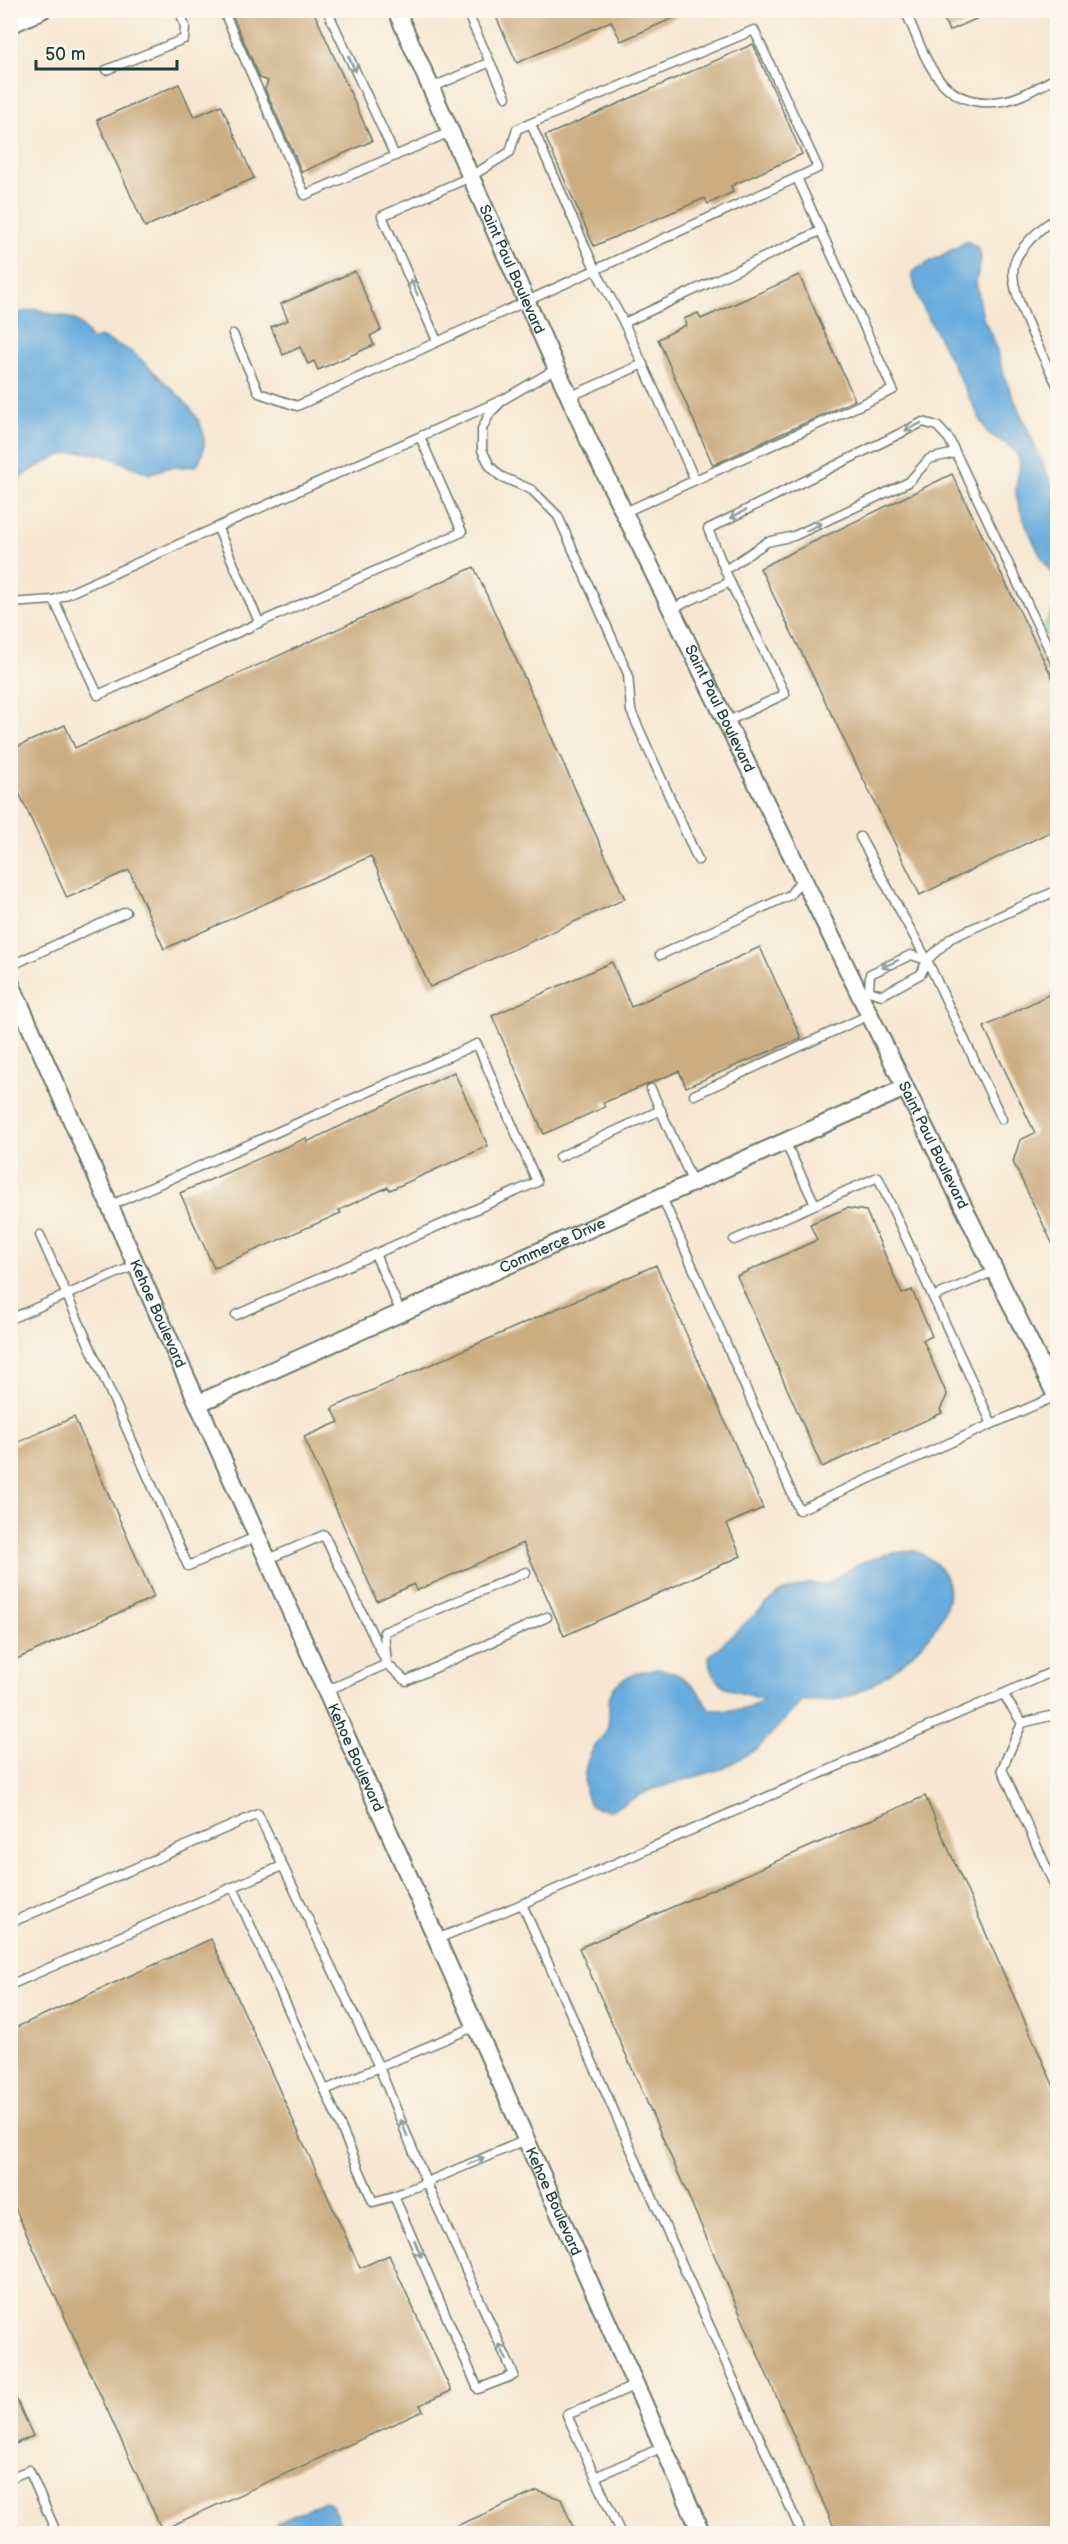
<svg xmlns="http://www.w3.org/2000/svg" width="1068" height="2544" font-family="'Balsamiq Sans',sans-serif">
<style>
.green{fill:#89dfa2;stroke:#548e6b;stroke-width:1.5}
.water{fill:#68abdd;stroke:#447488;stroke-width:1.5}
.building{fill:#ccad82}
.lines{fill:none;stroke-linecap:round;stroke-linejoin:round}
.service-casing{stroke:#6b786b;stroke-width:11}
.minor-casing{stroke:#6b786b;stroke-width:20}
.service{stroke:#fff;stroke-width:8}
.minor{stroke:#fff;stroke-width:16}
.oneway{stroke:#8f9e9a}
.labels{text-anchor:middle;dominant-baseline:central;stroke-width:5;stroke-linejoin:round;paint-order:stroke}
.street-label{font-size:15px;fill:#1f3d34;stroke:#fbf7ec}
</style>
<rect width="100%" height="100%" fill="#fbf7ec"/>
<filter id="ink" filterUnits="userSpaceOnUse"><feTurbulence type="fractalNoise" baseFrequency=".0167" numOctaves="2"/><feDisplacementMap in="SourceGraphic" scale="12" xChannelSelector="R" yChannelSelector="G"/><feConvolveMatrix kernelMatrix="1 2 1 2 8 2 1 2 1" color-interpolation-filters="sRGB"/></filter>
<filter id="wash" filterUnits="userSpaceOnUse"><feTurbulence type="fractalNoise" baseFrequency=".008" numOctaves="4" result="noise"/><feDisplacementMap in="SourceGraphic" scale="24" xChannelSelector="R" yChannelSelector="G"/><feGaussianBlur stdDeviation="1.35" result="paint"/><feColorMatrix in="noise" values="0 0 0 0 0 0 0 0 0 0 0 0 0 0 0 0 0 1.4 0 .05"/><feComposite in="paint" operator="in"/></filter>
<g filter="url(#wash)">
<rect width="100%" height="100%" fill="#f7e7d2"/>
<path class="green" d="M1057 603V659L1043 628Z"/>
<g class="water">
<path d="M968 241 979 249 981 258 976 282 983 319 992 334 1006 381 1057 496V577C1043 568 1019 512 1016 494 1014 480 1025 468 1016 453 1010 443 996 440 987 432 972 404 959 376 945 349 932 323 916 302 912 273L918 268Z"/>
<path d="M37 309C68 322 72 308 92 340L100 337C111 342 123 346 133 353 143 360 152 370 160 378 184 400 221 431 196 466L166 468 149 474C84 444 70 443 11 484V314Z"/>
<path d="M913 1550C1004 1588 898 1678 847 1697 834 1702 816 1701 802 1701L757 1749 721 1769 650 1790 609 1811 590 1805C581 1788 583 1765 594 1748 598 1742 604 1736 607 1729 612 1717 605 1701 613 1689 618 1681 631 1675 640 1672 661 1665 682 1672 697 1690 702 1696 704 1703 710 1709 729 1711 749 1713 763 1699 736 1692 709 1689 709 1656L779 1593 807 1584H827L858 1564 883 1555Z"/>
<path d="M325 2501 331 2503 344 2533H282L277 2523Z"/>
</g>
<g id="blocks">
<g class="building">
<path d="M230 10H313L372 141 302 172 265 89 268 81 260 78Z"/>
<path d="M493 10H692L621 41 611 21 517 63Z"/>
<path d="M940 10H996L949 31Z"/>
<path d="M753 44 802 154 731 186 733 192 708 204 705 198 594 246 545 136Z"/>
<path d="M179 84 194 117 221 105 254 178 145 227 97 120Z"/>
<path d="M355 271 381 330 370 336 374 345 318 370 314 361 308 364 300 347 283 355 271 327 288 320 281 304Z"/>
<path d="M799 275 855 400 713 465 658 339 686 325 684 319 698 313 701 319Z"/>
<path d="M952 474 1058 689V828L920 895 760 568Z"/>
<path d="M474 567 625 899 430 987 371 856 164 949 129 870 67 898 10 773V750L65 725 75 748Z"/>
<path d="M760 947 801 1038 686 1087 679 1071 603 1103 605 1107 544 1134 492 1016 612 962 631 1007Z"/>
<path d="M1058 990V1255L1013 1162 1020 1140 1035 1133 984 1027Z"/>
<path d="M454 1072 488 1146 390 1190 388 1187 339 1210 341 1213 214 1268 180 1193 306 1138 307 1142Z"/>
<path d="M847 1208 866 1211 902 1294 912 1290 932 1336 923 1340 947 1395 940 1410 942 1413 822 1467 737 1276 817 1240 810 1224Z"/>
<path d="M656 1265 763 1508 727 1524 741 1556 564 1636 523 1543 416 1591 414 1584 377 1601 304 1437 339 1422 332 1408Z"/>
<path d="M74 1417 154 1597 10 1662V1446Z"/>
<path d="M925 1796 1058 2096V2534H837L579 1948Z"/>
<path d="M211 1939 360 2268 389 2255 451 2391 420 2405 423 2411 162 2530 10 2197V2030Z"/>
<path d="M10 2385 33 2436 10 2446Z"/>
<path d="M537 2491 561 2499 576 2534H438Z"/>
</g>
</g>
</g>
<g filter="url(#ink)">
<use href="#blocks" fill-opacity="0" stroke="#6b786b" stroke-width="1.5"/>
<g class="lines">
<defs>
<g id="service">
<path d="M223 10 305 195 450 132"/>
<path d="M327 10 395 156"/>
<path d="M466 10 506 97"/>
<path d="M905 10C926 57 938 111 1002 101 1020 99 1041 85 1058 77"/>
<path d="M106 70 184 39 185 27 180 10"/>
<path d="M431 88 488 63"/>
<path d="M531 124 595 269 624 323"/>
<path d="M1058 218C1043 224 1017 250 1014 265 1007 292 1046 361 1058 387"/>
<path d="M233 334 259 393 297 406 818 168 754 30 517 129 510 152 470 177 382 216 437 341"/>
<path d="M569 397 643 364"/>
<path d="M500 403 490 413 482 429V450L490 466 500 476 532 490 558 516 628 674 631 711 698 860"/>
<path d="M420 437 462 532 98 695 54 600 504 399 556 369"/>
<path d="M695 480 624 323 820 231"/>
<path d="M623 513 893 390 797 178"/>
<path d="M218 529 259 622"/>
<path d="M725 570 767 542 794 536 909 482 929 459 955 453"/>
<path d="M730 582 708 529 923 422 937 426 949 439 1058 668"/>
<path d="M10 603 54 600"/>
<path d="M671 609 730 582 785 694 726 722"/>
<path d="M860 837 927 960 1002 1119"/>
<path d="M660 955 790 895 802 878"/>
<path d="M10 966 126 912"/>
<path d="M869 991 870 974 911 955 927 960"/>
<path d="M860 996 869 991 882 995 921 974 927 960 951 938 1058 890"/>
<path d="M651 1089 693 1183"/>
<path d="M694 1095 869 1015"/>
<path d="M785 1142 815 1204"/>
<path d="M559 1157 661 1110"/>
<path d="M662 1197 799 1510 992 1424"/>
<path d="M109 1206 477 1044 537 1182 375 1254 401 1313"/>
<path d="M40 1235 188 1566 258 1536"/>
<path d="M734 1240 878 1177 933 1297"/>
<path d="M995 1271 933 1297 992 1424 1056 1396"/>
<path d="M236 1315 375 1254"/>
<path d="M10 1319 136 1265"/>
<path d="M268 1559 324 1535 387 1664 384 1632 526 1572"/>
<path d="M326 1691 387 1664 406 1681 547 1617"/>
<path d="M1003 1694 1058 1669"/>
<path d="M1058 1714 1022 1723 1002 1769 1058 1893"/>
<path d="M233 1887 282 1866"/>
<path d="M522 1904 802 2534"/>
<path d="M10 1923 258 1814 379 2067 426 2182 514 2375 478 2389 394 2196"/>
<path d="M437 1939 522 1904 1003 1694 1022 1723"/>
<path d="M10 1985 233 1887 325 2090 476 2026"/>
<path d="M325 2090 373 2202 394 2196 526 2140"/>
<path d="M595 2477 663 2447"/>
<path d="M10 2478 29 2470 57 2534"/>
<path d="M621 2534 567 2415 636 2385"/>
</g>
<g id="minor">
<path id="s1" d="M396 10 590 443 1058 1400"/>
<path d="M10 25 42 10"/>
<path id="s2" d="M10 982 702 2534"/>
<path id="s3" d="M199 1403 905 1088"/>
</g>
</defs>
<use href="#service" class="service-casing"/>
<use href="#minor" class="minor-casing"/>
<use href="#service" class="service"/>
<use href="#minor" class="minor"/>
</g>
<defs><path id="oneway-shaft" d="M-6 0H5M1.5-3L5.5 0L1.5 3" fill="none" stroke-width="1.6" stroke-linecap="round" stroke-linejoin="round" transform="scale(1.5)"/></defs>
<g class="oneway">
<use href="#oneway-shaft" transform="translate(352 64) rotate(65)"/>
<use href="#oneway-shaft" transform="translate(414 287) rotate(-114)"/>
<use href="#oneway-shaft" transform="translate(913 427) rotate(154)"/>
<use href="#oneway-shaft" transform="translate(738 514) rotate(153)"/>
<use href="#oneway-shaft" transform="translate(814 527) rotate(-25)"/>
<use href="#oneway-shaft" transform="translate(890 964) rotate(155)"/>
<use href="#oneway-shaft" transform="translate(404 2128) rotate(-112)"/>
<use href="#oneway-shaft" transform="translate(476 2161) rotate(-23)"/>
<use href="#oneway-shaft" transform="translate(418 2249) rotate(67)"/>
<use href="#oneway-shaft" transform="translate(503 2352) rotate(-115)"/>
</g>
</g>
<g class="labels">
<g class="street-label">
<text stroke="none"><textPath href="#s1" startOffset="284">Saint Paul Boulevard</textPath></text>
<text stroke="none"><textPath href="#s1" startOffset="770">Saint Paul Boulevard</textPath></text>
<text stroke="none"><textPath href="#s1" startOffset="1256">Saint Paul Boulevard</textPath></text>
<text stroke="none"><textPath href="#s3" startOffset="387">Commerce Drive</textPath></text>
<text stroke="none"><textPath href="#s2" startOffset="363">Kehoe Boulevard</textPath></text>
<text stroke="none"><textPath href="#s2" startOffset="849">Kehoe Boulevard</textPath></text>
<text stroke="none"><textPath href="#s2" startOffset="1335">Kehoe Boulevard</textPath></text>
</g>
</g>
<rect width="1068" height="2544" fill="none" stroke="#fbf7ec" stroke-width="36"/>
<path d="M36 60v9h141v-9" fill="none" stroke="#1f3d34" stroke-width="3"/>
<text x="45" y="60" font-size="18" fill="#1f3d34" stroke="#fbf7ec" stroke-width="4.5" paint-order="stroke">50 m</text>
</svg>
